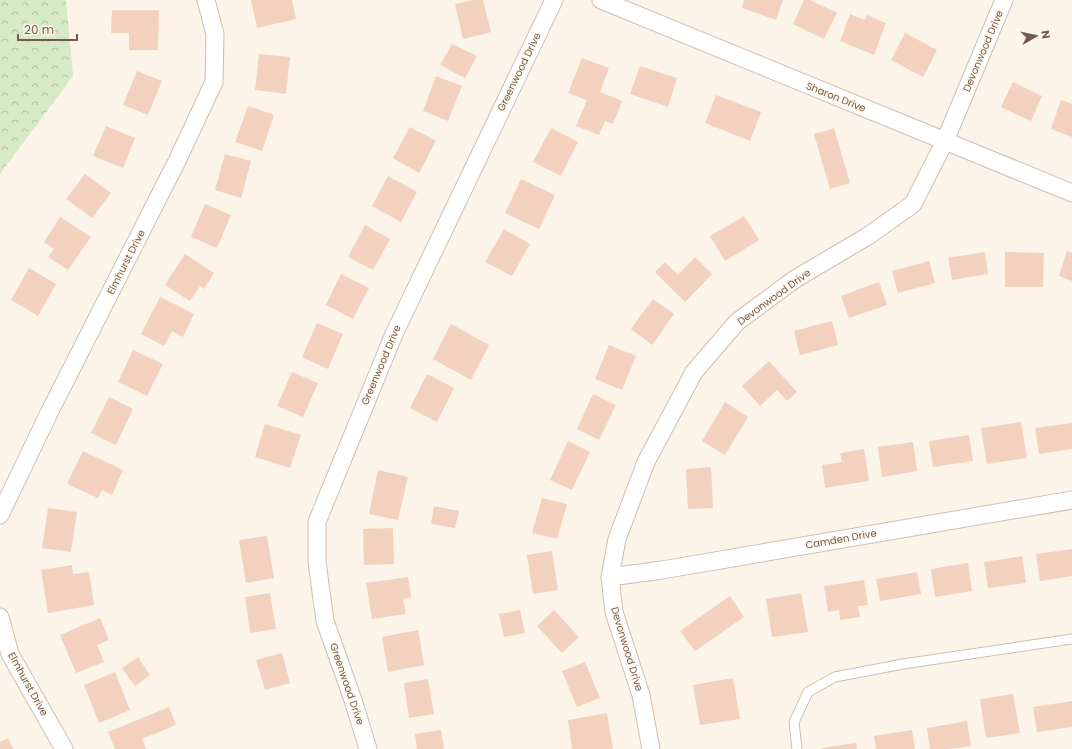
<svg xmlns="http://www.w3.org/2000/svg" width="1072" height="749" font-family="Poppins,sans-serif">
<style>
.forest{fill:url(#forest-crowns)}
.building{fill:#f2d1bf}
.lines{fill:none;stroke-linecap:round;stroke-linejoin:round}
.service-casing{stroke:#d1bdb0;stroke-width:11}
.minor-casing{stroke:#d1bdb0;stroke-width:19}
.service{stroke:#fff;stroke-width:9}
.minor{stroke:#fff;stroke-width:17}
.labels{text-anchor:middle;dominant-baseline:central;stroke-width:3;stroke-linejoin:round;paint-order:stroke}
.street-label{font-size:10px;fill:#77594b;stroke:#fff8ee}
</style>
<defs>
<pattern id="forest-crowns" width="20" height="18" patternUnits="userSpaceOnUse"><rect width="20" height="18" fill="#d6eac6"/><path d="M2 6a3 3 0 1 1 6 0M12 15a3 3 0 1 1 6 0" fill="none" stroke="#b2c1a3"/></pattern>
</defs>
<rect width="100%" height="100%" fill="#fcf4e8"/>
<path class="forest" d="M0 0H66L73 76 0 174Z"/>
<g class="building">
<path d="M251 0H292L296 19 257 28Z"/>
<path d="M473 0H483L491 32 463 39 455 4Z"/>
<path d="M744 0H783L776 20 742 8Z"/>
<path d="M804 0H810L837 13 824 39 793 24Z"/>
<path d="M112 10H159L158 50H129V33H111Z"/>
<path d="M850 14 865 20 867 15 886 23 874 55 840 41Z"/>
<path d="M905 33 937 50 923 77 891 60Z"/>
<path d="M452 44 477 56 465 78 440 65Z"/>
<path d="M259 54 290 57 286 94 255 90Z"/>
<path d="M582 58 609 68 600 92 622 101 613 124 605 121 599 135 576 126 587 100 568 93Z"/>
<path d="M640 66 677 78 668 107 630 94Z"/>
<path d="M137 71 162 81 148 115 123 105Z"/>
<path d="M436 76 462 86 448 121 423 111Z"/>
<path d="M1013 82 1042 96 1031 121 1001 107Z"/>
<path d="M716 95 761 112 750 141 705 123Z"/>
<path d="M1061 100 1072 104V137L1051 129Z"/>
<path d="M248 106 274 115 262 151 235 142Z"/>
<path d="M106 126 135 138 123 168 93 156Z"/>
<path d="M410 127 436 141 419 173 393 158Z"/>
<path d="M551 128 578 142 561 176 533 162Z"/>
<path d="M834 128 850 183 830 189 814 134Z"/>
<path d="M225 154 251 161 241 198 215 190Z"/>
<path d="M85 174 111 193 92 218 66 199Z"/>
<path d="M388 176 417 192 401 222 372 206Z"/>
<path d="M521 179 555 195 539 229 505 213Z"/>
<path d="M205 204 231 215 217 248 191 237Z"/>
<path d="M744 216 759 240 725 261 710 236Z"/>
<path d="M60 217 91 237 68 270 48 257 54 249 44 242Z"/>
<path d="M365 225 390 239 373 270 348 257Z"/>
<path d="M504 229 530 244 512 276 485 262Z"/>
<path d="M1067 251 1072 253V281L1059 276Z"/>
<path d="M985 252 988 274 952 280 948 258Z"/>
<path d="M1005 252 1044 253 1043 287H1005Z"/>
<path d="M185 254 214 273 204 289 200 286 190 301 165 285Z"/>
<path d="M695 257 712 274 685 302 655 272 665 262 678 275Z"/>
<path d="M929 261 935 283 898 293 892 271Z"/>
<path d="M29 268 56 284 38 316 11 300Z"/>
<path d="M341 274 369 288 353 319 326 305Z"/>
<path d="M879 282 887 305 849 318 841 296Z"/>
<path d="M160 297 194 314 183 337 172 331 164 346 141 334Z"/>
<path d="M653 299 674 314 652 345 631 329Z"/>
<path d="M832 321 838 345 800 355 794 331Z"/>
<path d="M317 323 343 334 328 369 302 357Z"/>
<path d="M451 324 489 345 471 380 433 359Z"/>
<path d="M609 345 636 356 622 390 595 379Z"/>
<path d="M133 350 163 364 147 396 118 382Z"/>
<path d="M769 361 797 392 787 401 777 390 760 406 742 386Z"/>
<path d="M292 372 318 383 303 417 277 406Z"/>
<path d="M427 374 454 388 437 422 410 408Z"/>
<path d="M593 394 616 405 599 440 577 429Z"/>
<path d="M109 397 133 409 116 445 91 433Z"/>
<path d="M725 402 748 417 725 455 702 441Z"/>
<path d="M1021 422 1027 458 987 464 981 428Z"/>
<path d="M1072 423V449L1039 454 1035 428Z"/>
<path d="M265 424 301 435 290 468 255 457Z"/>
<path d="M969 435 973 461 933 467 929 441Z"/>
<path d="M568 441 590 452 572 490 550 480Z"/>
<path d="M913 442 917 471 882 477 878 447Z"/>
<path d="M864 449 869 481 825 488 822 465 842 462 840 453Z"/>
<path d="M83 451 123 470 112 495 102 490 98 498 67 484Z"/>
<path d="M711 467 713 508 688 509 686 469Z"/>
<path d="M378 470 408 477 398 520 369 514Z"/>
<path d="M542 498 567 504 557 539 532 533Z"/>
<path d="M434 506 459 511 455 528 431 524Z"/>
<path d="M48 508 77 512 71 552 42 548Z"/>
<path d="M393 528 394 564 364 565 363 529Z"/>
<path d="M267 536 274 578 246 583 239 540Z"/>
<path d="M1072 549V576L1040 581 1036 554Z"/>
<path d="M552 551 558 590 533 594 527 555Z"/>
<path d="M1022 556 1026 583 988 588 984 562Z"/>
<path d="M968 563 972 591 935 597 931 569Z"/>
<path d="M72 565 73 574 89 572 94 605 48 613 41 570Z"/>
<path d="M917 572 921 594 880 601 876 579Z"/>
<path d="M408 577 411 597 403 599 406 614 372 619 366 583Z"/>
<path d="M864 580 868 605 858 606 860 617 840 620 839 610 828 612 824 586Z"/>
<path d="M270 593 276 629 250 633 245 597Z"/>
<path d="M801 593 808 632 772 637 766 599Z"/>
<path d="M730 596 744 617 695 651 680 631Z"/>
<path d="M520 610 525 633 504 637 499 614Z"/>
<path d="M554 610 579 637 562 653 537 626Z"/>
<path d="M100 618 109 640 97 645 104 662 76 673 60 635Z"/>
<path d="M418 630 424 665 388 672 382 637Z"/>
<path d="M282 653 290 683 265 690 256 660Z"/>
<path d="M138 657 150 675 135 686 122 668Z"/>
<path d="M585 662 600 698 577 707 562 671Z"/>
<path d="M115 672 130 710 99 723 84 685Z"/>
<path d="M733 678 740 719 700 725 693 685Z"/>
<path d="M428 679 434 714 409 718 404 683Z"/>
<path d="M1013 694 1020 733 986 738 980 699Z"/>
<path d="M1072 701V727L1037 732 1033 707Z"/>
<path d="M169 707 176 725 142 739 146 749H115L108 732Z"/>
<path d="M607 713 613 749H572L568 720Z"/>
<path d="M967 721 971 746 949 749H930L927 728Z"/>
<path d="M441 730 444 749H417L415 734Z"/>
<path d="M912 730 915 749H876L874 736Z"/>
<path d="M8 738 13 749H0V742Z"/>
<path d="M856 743 857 749H822V748Z"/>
</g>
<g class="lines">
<defs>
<path id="service" d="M797 749 794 722 808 692 835 677 903 664 1072 639"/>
<g id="minor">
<path d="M601 0 1072 193"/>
<path d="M0 515 49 413 177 161 214 82 215 34 206 0"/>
<path d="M610 577 662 570 1072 500"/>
<path d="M0 617 10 654 64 749"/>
<path d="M368 749 353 700 325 621 317 562V522L394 334 554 0"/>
<path d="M651 749 641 695 614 612 610 577 617 539 646 462 694 372 737 322 795 279 868 236 913 204 945 141 1004 0"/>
</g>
</defs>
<use href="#service" class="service-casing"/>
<use href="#minor" class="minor-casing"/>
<use href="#service" class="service"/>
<use href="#minor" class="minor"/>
</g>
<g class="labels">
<g class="street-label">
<text transform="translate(983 51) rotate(-67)">Devonwood Drive</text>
<text transform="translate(519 72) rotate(-64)">Greenwood Drive</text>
<text transform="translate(836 97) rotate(22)">Sharon Drive</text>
<text transform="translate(126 262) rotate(-63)">Elmhurst Drive</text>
<text transform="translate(774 297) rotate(-36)">Devonwood Drive</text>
<text transform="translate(381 365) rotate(-67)">Greenwood Drive</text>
<text transform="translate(841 539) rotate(-10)">Camden Drive</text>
<text transform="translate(627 649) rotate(73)">Devonwood Drive</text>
<text transform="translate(28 684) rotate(61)">Elmhurst Drive</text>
<text transform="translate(347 684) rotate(71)">Greenwood Drive</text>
</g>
</g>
<g transform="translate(1036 36) rotate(81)" stroke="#fff8ee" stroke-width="3" paint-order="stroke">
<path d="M0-3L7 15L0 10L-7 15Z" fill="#77594b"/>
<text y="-6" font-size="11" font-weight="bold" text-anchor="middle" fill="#77594b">N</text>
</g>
<path d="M18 34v6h59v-6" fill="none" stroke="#77594b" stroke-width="2"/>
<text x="24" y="34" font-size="12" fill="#77594b" stroke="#fff8ee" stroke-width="3" paint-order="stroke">20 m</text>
</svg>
